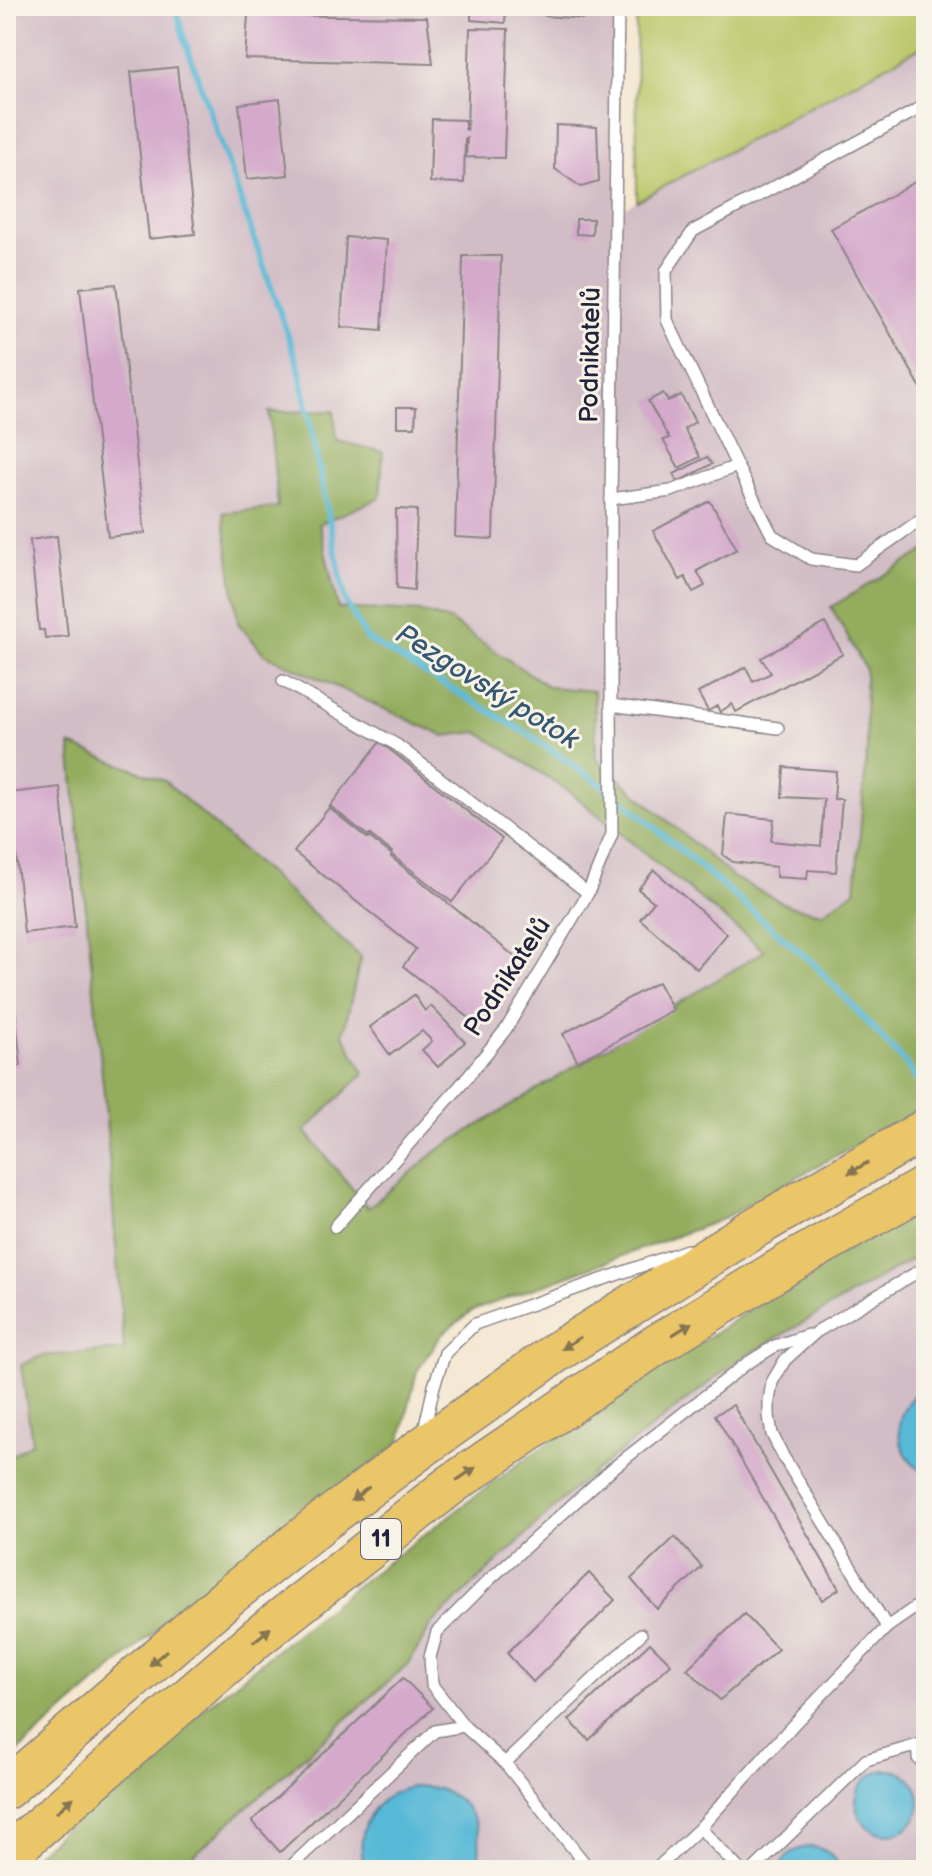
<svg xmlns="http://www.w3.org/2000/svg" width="932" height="1876" font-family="'Balsamiq Sans',sans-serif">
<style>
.industrial{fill:#d2bdc6}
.green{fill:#bac769;stroke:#6e7452;stroke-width:2}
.forest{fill:#93ac5d;stroke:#5a674c;stroke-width:2}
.water{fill:#58b9d7;stroke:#3d6e89;stroke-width:2}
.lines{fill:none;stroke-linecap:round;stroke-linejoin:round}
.stream{stroke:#58b9d7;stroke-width:6}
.building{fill:#d4a9cb}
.lane-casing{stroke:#8b8486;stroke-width:14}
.highway-casing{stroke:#8b8486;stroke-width:43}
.lane{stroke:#fff;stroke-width:11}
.highway{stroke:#eac669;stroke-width:40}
.oneway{fill:#867452}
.labels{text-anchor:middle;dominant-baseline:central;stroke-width:6;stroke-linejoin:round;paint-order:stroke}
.shield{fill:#f7f3e8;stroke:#62616f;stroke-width:2}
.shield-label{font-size:24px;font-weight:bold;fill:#22223b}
.street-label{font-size:26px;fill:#22223b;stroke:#f7f3e8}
.water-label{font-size:28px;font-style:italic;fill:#355772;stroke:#f7f3e8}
</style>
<rect width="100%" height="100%" fill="#f7f3e8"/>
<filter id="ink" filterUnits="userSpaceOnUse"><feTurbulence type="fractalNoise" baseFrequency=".0125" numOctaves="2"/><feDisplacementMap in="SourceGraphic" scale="16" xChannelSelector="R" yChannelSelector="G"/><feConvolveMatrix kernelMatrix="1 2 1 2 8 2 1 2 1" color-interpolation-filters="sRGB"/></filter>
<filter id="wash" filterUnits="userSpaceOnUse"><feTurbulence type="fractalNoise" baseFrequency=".006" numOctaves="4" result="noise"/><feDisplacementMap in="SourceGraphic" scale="32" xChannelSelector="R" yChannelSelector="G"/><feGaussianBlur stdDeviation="1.8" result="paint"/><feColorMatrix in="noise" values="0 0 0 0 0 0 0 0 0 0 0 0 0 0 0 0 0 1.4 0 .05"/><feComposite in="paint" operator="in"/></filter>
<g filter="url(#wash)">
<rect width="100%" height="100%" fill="#f4e6d0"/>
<g class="industrial">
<path d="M6 6H618L616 212 926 44V550L831 608 865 668 867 750 855 891 822 913 789 906 734 878 596 759 593 691 549 687 449 620 419 612 338 608 319 523 340 514 278 508 224 513 444 736 478 732 569 792 764 951 438 1150 368 1208 304 1131 364 1073 343 1034 361 957 70 746 105 1105 124 1351 41 1356 32 1443 6 1459Z"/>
<path d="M926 1251V1870H177L409 1663 432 1624 579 1484 737 1361Z"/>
</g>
<path class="green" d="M636 6H926V44L637 201Z"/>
<g class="forest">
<path d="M334 411 337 441 383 452 380 498 319 524 338 608 419 612 449 620 549 687 594 691 596 759 734 878 789 906 822 913 855 891 867 750 865 668 831 607 926 550V1106L720 1220 472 1311 443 1333 417 1371 400 1443 177 1612 6 1762V1459L32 1442 21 1365 41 1356 124 1350 105 1105 70 745 165 781 361 957 343 1034 364 1073 305 1131 368 1208 438 1150 764 951 570 792 478 732 444 736 264 654 238 623 223 513 278 507 269 412Z"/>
<path d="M926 1205V1251L737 1361 579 1484 432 1624 409 1663 177 1870H18L166 1739 357 1585 529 1456 811 1269Z"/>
</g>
<g class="water">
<path d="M926 1386V1473C890 1452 890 1407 926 1386Z"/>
<circle cx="888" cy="1802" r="32"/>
<path d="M412 1787C460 1782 492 1825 475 1870H366C352 1834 372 1794 412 1787Z"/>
<path d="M808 1847C824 1847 835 1855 841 1870H778C784 1856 794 1849 808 1847Z"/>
</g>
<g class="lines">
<path class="stream" d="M176 6 184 38 299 367 345 600 367 639 528 734 619 797 814 964 907 1065 926 1094"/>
</g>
<g id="blocks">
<g class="building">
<path d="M471 6H506L505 23 471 20Z"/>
<path d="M545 6H584L583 19 545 16Z"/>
<path d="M248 15 427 17 433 64 245 59Z"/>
<path d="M470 28 508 29 504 158 466 157 467 138H465L464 183 430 182 432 119 465 120V129L467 130Z"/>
<path d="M177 67 195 234 149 239 131 72Z"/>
<path d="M280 99 288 175 247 179 239 104Z"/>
<path d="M556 125 597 127 599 182 581 187 555 169Z"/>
<path d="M926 176V397L831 229Z"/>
<path d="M576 219H593L592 235 576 234Z"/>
<path d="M346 237 387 240 382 330 341 327Z"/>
<path d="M463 256H501L493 539 455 537Z"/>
<path d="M116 284 145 533 108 537 80 288Z"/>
<path d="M663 393 668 401 681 395 695 422 684 429 700 457 679 468 663 440 669 438 648 401Z"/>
<path d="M397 407H416L415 427H397Z"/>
<path d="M707 457 712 464 678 482 674 474Z"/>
<path d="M710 501 737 549 697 571 705 586 693 592 685 577 680 580 653 531Z"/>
<path d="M396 509 417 510 414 590 397 588Z"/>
<path d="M57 536 68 636 45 638 44 630H39L30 540Z"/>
<path d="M825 623 843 654 736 712 732 704 720 712 717 706 708 711 698 693 746 667 753 682 771 673 761 658Z"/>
<path d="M380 742 502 839 452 902 392 855 391 857 524 964 477 1024 403 966 416 949 294 852 329 808 368 839 369 837 391 854 392 852 370 835 368 836 330 806Z"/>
<path d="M784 767 836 771 834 799H842L836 872 808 870 807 879 776 877V867L733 862 723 855 727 814 774 819 771 841 821 846 824 799 782 797Z"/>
<path d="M60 787 75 927 24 933 10 793Z"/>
<path d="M654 870 727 934 697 969 640 919 654 902 638 889Z"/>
<path d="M6 941H8L21 1066 6 1068Z"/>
<path d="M658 982 673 1010 578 1062 563 1034Z"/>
<path d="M414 995 425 1011 431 1006 465 1042 438 1067 422 1050 432 1041 422 1031 390 1055 370 1027Z"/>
<path d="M733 1405 839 1589 822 1600 715 1415Z"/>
<path d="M675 1537 702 1567 657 1609 631 1579Z"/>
<path d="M589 1573 615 1600 533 1682 507 1653Z"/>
<path d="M744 1614 778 1649 720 1700 687 1669Z"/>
<path d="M650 1643 671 1664 589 1740 569 1720Z"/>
<path d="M403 1678 433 1708 280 1852 252 1821Z"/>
</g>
</g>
</g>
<g filter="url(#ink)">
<use href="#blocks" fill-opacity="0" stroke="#8b8486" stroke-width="2"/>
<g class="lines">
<defs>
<g id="lane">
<path d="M618 6 611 499V705L778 728"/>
<path d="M737 466 772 535 811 559 856 565 926 516"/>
<path d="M611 499 671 491 737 466 667 320 666 271 693 231 926 105"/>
<path d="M283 681 397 745 588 893"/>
<path d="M335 1227 460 1086 506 1029 588 893 612 834 611 705"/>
<path d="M423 1435 434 1386 445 1353 475 1324 687 1250"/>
<path d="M887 1627 926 1600"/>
<path d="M464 1726 432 1685 430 1657 437 1632 490 1579 613 1468 746 1364 775 1346 808 1335"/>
<path d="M505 1763 641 1634"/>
<path d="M700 1828 740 1870"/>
<path d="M287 1870 435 1731 464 1726 505 1763 590 1870"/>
<path d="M655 1870 700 1828 793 1725 887 1627 783 1456 772 1434 769 1416V1401L772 1382 785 1360 816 1332 926 1267"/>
<path d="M753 1870 866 1760 918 1745V1758L926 1766"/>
</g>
<g id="highway">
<path d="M6 1789 229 1596 325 1520 420 1449 558 1351 756 1227 926 1129"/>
<path d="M6 1856 258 1637 452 1484 656 1345 788 1264 926 1186"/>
</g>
</defs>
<use href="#lane" class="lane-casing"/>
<use href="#highway" class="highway-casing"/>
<use href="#lane" class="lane"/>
<use href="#highway" class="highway"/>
</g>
<defs><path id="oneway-solid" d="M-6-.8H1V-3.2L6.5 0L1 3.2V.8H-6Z" transform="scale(2)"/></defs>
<g class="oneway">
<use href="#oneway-solid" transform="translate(858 1168) rotate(150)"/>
<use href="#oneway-solid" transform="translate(682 1329) rotate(-32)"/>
<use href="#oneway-solid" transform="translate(571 1343) rotate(148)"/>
<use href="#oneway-solid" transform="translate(466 1474) rotate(-34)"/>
<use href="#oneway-solid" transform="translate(360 1494) rotate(143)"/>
<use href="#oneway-solid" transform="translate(262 1635) rotate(-39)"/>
<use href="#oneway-solid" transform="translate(158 1658) rotate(139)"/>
<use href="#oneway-solid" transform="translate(65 1805) rotate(-41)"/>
</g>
</g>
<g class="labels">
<rect class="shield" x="361" y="1519" width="40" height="40" rx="6"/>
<g class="shield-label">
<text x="381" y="1539">11</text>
</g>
<g class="street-label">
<text transform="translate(591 355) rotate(-89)">Podnikatelů</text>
<text transform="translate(508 977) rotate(-57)">Podnikatelů</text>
</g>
<g class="water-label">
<text transform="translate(487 687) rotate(32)">Pezgovský potok</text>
</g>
</g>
<rect width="932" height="1876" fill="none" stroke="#f7f3e8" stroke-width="32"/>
</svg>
